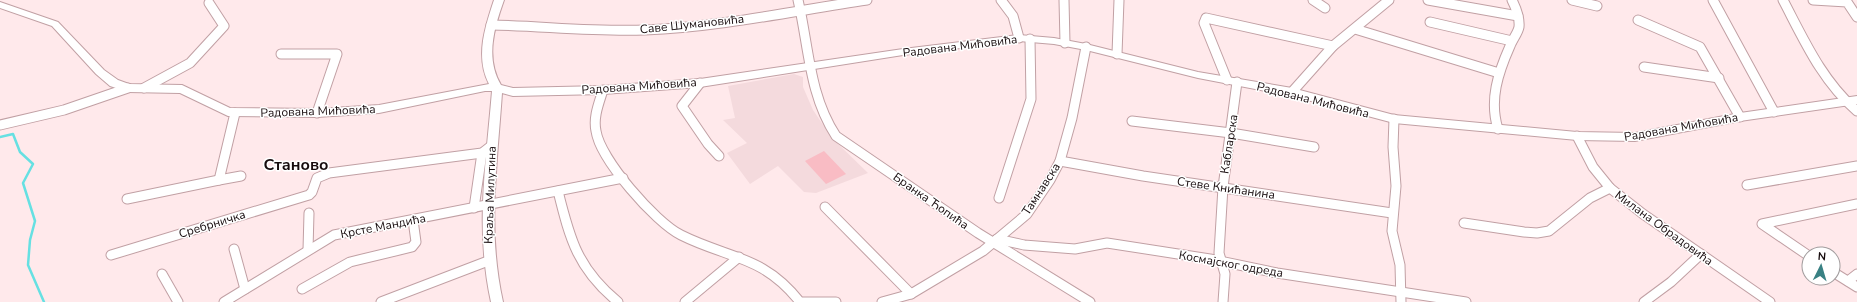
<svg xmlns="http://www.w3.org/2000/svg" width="1857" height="302" font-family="'Nunito Sans',sans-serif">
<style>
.built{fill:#f4dadd}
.green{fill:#f9bcc4}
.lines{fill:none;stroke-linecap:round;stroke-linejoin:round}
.stream{stroke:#66e0e2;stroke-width:2.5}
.minor-casing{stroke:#c1a0a4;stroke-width:11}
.tertiary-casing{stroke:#c1a0a4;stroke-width:2}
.minor{stroke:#fff;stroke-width:9}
.tertiary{fill:#fff;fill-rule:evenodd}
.labels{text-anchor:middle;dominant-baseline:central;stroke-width:3;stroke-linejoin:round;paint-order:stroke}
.street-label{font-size:12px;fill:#160b0d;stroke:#fff}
.district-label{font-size:16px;font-weight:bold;fill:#160b0d;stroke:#fff}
</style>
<rect width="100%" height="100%" fill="#ffe9eb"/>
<path class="built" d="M794 74 803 77V87L813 110 832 138 868 173 816 193 804 192 778 166 750 184 727 153 747 143 723 120 735 118 728 86Z"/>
<path class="green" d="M824 151 846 174 826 184 805 161Z"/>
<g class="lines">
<path class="stream" d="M0 137 13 134 20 152 33 164 23 183 35 221 30 240 28 265 44 302"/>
<defs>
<g id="minor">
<path d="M798 0C809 47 809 95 836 136L978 233 1090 302"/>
<path d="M1001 0 1013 16 1019 38"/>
<path d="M1064 0 1065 43"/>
<path d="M1313 0 1325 8"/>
<path d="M1428 0 1518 16"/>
<path d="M1572 0 1597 6"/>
<path d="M1713 0 1774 112"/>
<path d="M1783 0C1804 40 1822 81 1857 111"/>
<path d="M1813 0 1847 2 1857 17"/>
<path d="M1638 20 1700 47 1740 117"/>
<path d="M1430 22 1512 41"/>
<path d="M491 25C542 26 594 32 645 30 720 27 793 11 867 0"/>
<path d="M1355 29 1499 73"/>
<path d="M281 54H337L317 113"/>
<path d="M1117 54 1119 0"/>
<path d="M1644 67 1719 78"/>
<path d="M1227 80 1204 23 1206 18 1333 46"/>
<path d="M700 83 682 106 708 144 719 156"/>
<path d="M144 88 190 63 224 26 209 3"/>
<path d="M603 90C599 103 593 117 596 131 600 159 655 222 681 235 729 259 763 255 800 302H836"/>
<path d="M1292 92 1333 46 1389 0"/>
<path d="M235 113 219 180 241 176"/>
<path d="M1394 119 1393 147 1396 186 1392 231 1400 265 1401 302"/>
<path d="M1132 121 1231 133 1314 147"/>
<path d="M0 125 64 110 128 88"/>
<path d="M1498 129C1489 100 1498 73 1510 46 1512 40 1518 33 1519 27 1520 17 1516 8 1512 0"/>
<path d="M1577 136 1593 167 1610 188 1643 214 1770 302"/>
<path d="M1060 161 1143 176 1392 213"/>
<path d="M1747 185 1857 166"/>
<path d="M558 191C570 240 578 269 618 302"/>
<path d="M999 198 1031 99 1030 39"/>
<path d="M127 199 219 180"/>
<path d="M825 207 911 294"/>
<path d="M474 208 482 153"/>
<path d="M1464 223 1524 232 1537 233 1549 231 1590 198 1610 188"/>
<path d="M997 239 1024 245 1075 249 1107 243 1210 259 1277 273 1466 302"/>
<path d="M234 249 245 289"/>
<path d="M308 250 309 213"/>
<path d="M111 255 309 195 312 192 317 178 329 173 482 153 491 146"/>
<path d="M1809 256 1762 224 1857 204"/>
<path d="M1833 272 1857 287"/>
<path d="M162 274 178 302"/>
<path d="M1848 281 1857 274"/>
<path d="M302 289 350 262 412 247 416 242 413 220"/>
<path d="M224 302 334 235 623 178"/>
<path d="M381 302 488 261"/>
<path d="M685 302 739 257"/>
<path d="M882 302 911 294 983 251 1027 214 1050 180 1060 161 1072 118 1086 47"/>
<path d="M1223 302 1225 274 1219 253 1223 187 1237 82"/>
<path d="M1644 302 1671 282 1701 254"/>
</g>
<path id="tertiary" d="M494 0H504C494 28 485 58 501 85L513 88 603 86 700 79 903 49 1019 35 1054 38 1086 44 1198 72 1292 88 1394 115 1577 132 1635 133 1740 113 1857 96V104L1740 121 1635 141 1577 140 1394 123 1292 96 1198 78 1086 50 1054 44 1019 41 903 55 700 87 603 94 513 96 502 93C497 166 487 230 503 302H491C475 229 486 164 492 91H485L379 113 317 117 228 116 180 93 128 92 110 86 96 74 52 26 0 8V2L58 22 104 70 118 80 129 84 182 85 230 108 317 109 379 105 489 84C475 57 485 27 494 0Z"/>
</defs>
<use href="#minor" class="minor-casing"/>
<use href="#tertiary" class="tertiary-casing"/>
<use href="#minor" class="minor"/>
<use href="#tertiary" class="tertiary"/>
</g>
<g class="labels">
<g class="street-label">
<text transform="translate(692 24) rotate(-6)">Саве Шумановића</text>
<text transform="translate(960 46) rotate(-7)">Радована Мићовића</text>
<text transform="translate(639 86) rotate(-4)">Радована Мићовића</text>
<text transform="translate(1313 100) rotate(14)">Радована Мићовића</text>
<text transform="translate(318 111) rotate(-2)">Радована Мићовића</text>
<text transform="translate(1681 127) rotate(-10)">Радована Мићовића</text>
<text transform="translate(1229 144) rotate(-81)">Кабларска</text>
<text transform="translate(1226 188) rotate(8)">Стеве Книћанина</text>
<text transform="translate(1041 189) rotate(-57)">Тамнавска</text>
<text transform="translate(490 195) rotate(-88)">Краља Милутина</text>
<text transform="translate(931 201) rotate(35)">Бранка Ћопића</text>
<text transform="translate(212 224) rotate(-17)">Сребрничка</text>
<text transform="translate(383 226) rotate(-11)">Крсте Мандића</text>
<text transform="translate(1664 228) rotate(36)">Милана Обрадовића</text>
<text transform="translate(1231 264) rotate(10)">Космајског одреда</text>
</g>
<g class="district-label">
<text x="296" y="165">Станово</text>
</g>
</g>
<g transform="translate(1821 266) rotate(5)"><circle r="19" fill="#ffffff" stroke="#a29d9e"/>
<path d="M0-3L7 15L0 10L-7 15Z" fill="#398183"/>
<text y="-6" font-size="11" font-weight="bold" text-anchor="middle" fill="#160b0d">N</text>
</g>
</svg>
